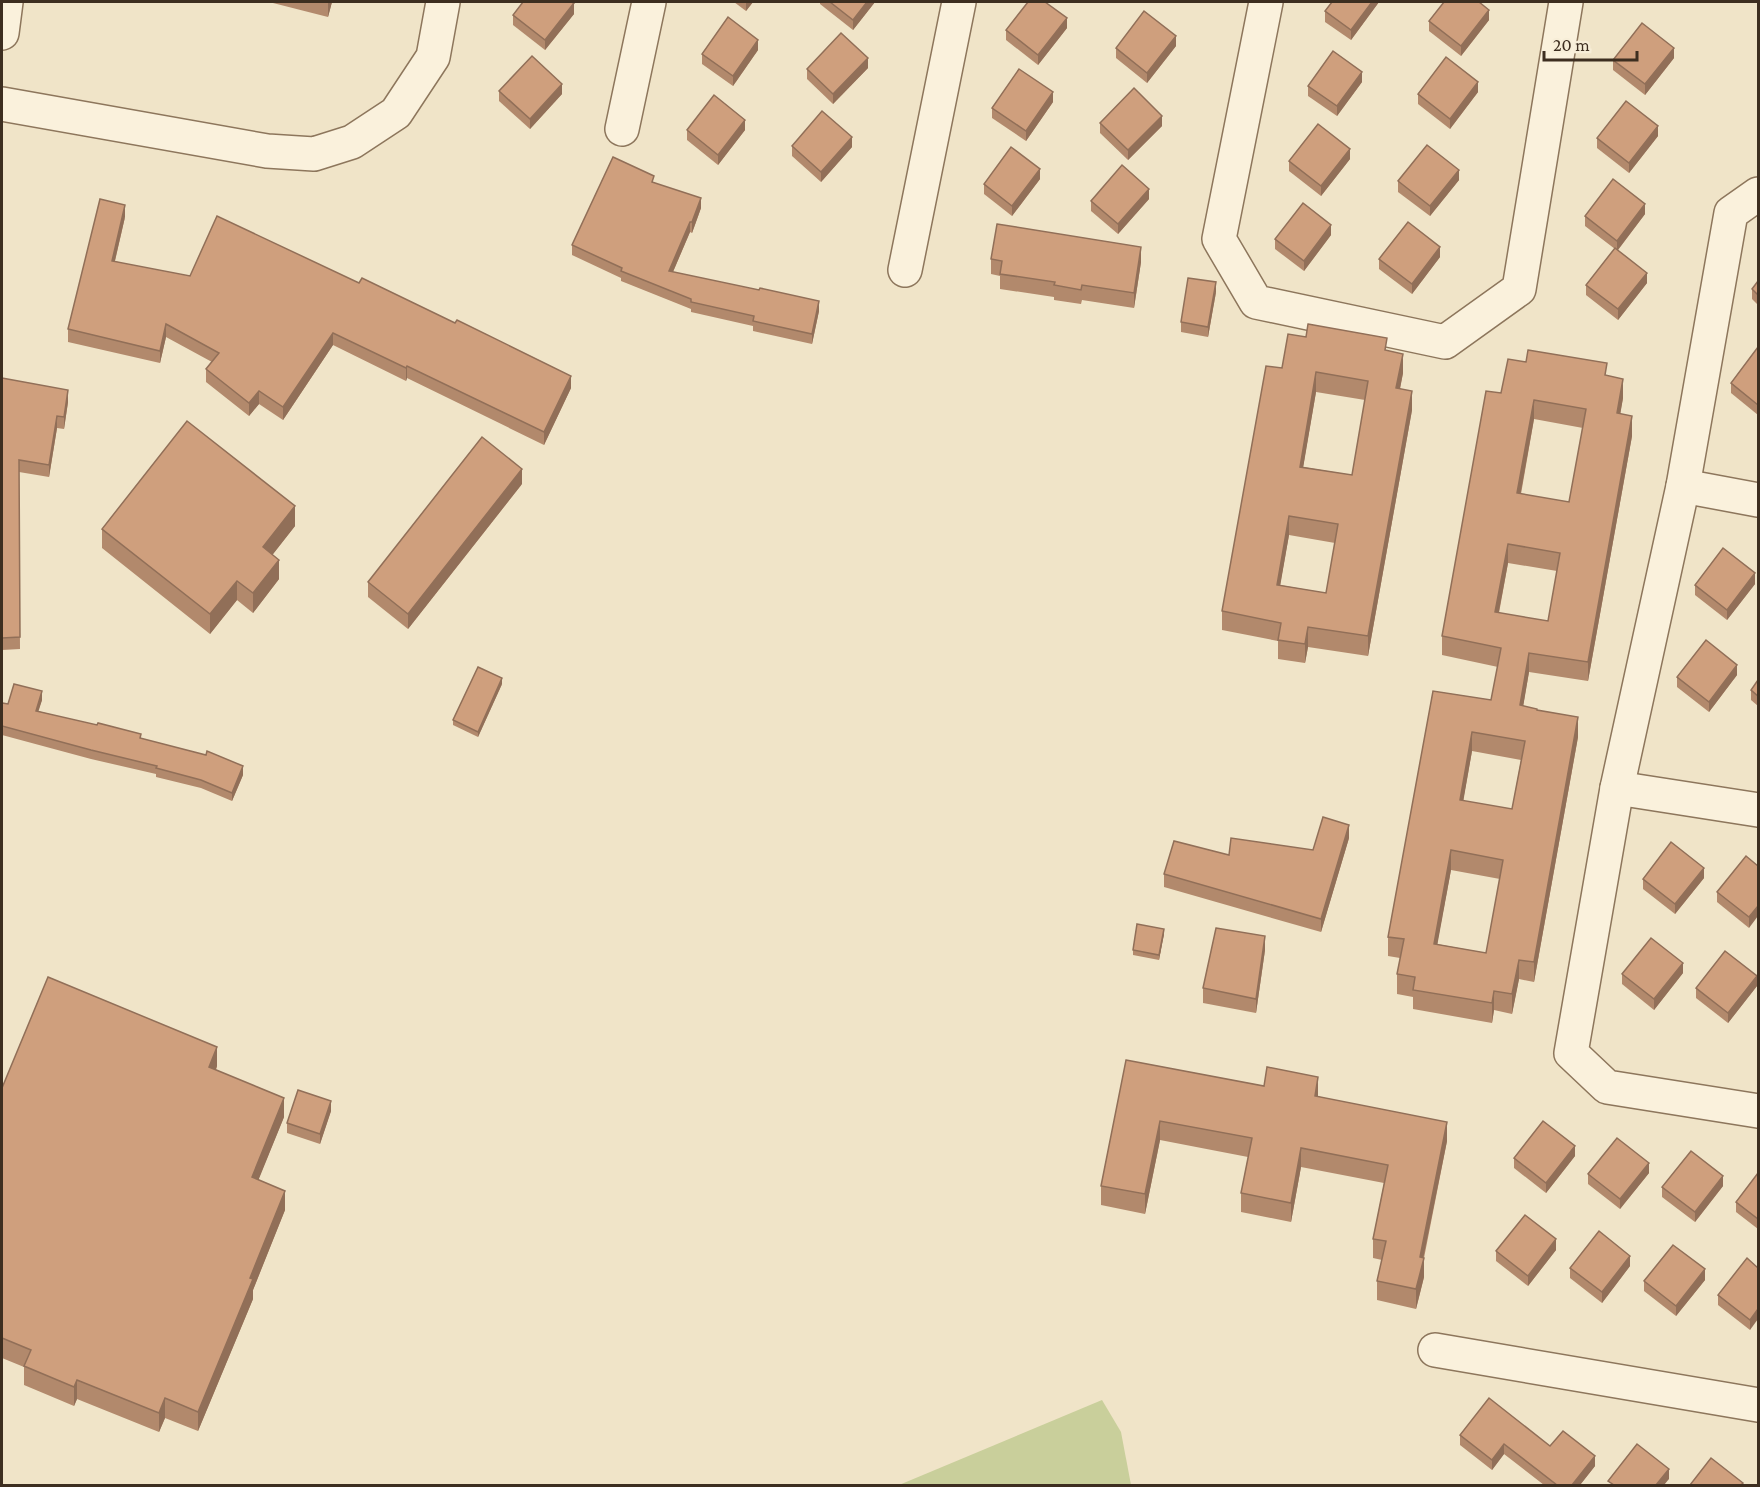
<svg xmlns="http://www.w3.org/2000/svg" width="1760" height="1487" font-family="'Crimson Pro',serif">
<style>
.pitch{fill:#c9cf9b}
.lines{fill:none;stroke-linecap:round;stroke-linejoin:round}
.minor-casing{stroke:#8d765c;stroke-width:36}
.minor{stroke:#faf1dc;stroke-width:33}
.wall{fill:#b2896c;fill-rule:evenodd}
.shaded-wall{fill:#916f58}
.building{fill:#cf9f7d;stroke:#916f58;stroke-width:1.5;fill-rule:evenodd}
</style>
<rect width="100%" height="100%" fill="#f0e4c8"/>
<path class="pitch" d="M1102 1400 1121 1432 1131 1485H899Z"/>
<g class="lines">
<defs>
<g id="minor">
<path d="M1266 2 1219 239 1256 302 1445 342 1519 289 1566 2"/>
<path d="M2 33 6 2"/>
<path d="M2 104 267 151 314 154 352 142 396 113 433 57 443 2"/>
<path d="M622 129 649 2"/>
<path d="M1758 194 1731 213 1683 486 1617 788 1571 1053 1607 1087 1758 1111"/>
<path d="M905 270 959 2"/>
<path d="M1683 486 1758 500"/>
<path d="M1617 788 1758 810"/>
<path d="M1435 1350 1758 1405"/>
</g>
</defs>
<use href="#minor" class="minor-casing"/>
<use href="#minor" class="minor"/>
</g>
<g class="wall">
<path d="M269 2H332L328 17Z"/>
<path d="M734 2H753L746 11Z"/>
<path d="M820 2H875L853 30 820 4Z"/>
<path d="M1379 2 1351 40 1325 22V11Z"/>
<path d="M574 14 545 50 513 25V15Z"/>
<path d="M1489 20 1461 56 1429 31V21Z"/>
<path d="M1067 28 1038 65 1006 40V30Z"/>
<path d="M1176 46 1147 83 1116 58V48Z"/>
<path d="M758 50 733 86 702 64V54Z"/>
<path d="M1674 58 1645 95 1613 70V60Z"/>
<path d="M868 68 833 104 807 79V69Z"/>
<path d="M1362 82 1337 116 1308 96V86Z"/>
<path d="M499 91 562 94 530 129 499 101Z"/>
<path d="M1478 92 1450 129 1418 104V94Z"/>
<path d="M1053 102 1026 141 992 118V108Z"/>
<path d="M1100 123 1162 126 1128 160 1100 133Z"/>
<path d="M687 130H745L718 165 687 140Z"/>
<path d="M1658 136 1629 173 1597 148V138Z"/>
<path d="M792 146 852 147 821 182 792 156Z"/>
<path d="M1350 159 1321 196 1289 171V161Z"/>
<path d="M1040 179 1012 216 984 194V184Z"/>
<path d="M1459 180 1430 216 1398 192V181Z"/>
<path d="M654 183 701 208 692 233 690 232 673 272 819 311 812 344 753 331V326L691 312V309L621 281V278L572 255V245Z"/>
<path d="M1149 199 1118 234 1091 211V201Z"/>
<path d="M1645 214 1618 250 1647 283 1618 320 1586 295V285L1615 249 1585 226V216Z"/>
<path d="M125 217 115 261 571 388 544 445 407 378 406 381 333 345 283 420 259 404 249 416 206 382V369L212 362 166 337 160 363 68 342V329Z"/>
<path d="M1331 235 1304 271 1275 249V239Z"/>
<path d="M1440 257 1412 294 1379 269V259Z"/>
<path d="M991 259 1141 262 1134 308 1082 300 1081 304 1054 300V297L1000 289V276L991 274Z"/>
<path d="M1758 281V305L1752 299V289Z"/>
<path d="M1216 292 1208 337 1181 332V322Z"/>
<path d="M1758 347V415L1731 393V383Z"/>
<path d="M1387 351 1403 373 1400 389 1412 410 1368 656 1308 647 1305 663 1278 659V641L1222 630V611L1282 368ZM1316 392 1365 400 1352 475 1303 467ZM1289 535 1335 543 1326 593 1280 585Z"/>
<path d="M1607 376 1623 398 1620 414 1632 436 1588 681 1529 672 1523 706 1537 710 1578 737 1534 982 1519 979 1512 1014 1494 1010 1492 1023 1413 1009V997L1397 994V974L1400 958 1388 956V937L1433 691 1491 700 1498 667 1442 655V636L1501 393ZM1534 419 1583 428 1569 502 1521 494ZM1508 563 1557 571 1548 621 1499 613ZM1472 751 1521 760 1512 809 1463 801ZM1451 870 1500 879 1486 953 1437 944Z"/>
<path d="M2 378 68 402 64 429 57 428 49 477 19 472 20 649 2 650Z"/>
<path d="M522 484 408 629 368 597V582Z"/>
<path d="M295 526 272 555 279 579 253 613 237 600 210 634 102 548V529Z"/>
<path d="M1755 584 1727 620 1695 595V585Z"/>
<path d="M1737 675 1709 712 1677 687V677Z"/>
<path d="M1758 680V706L1751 700V690Z"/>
<path d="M502 684 478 737 453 725V720Z"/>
<path d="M42 700 38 711 141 738 243 775 232 801 201 788 156 777V774L91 759 2 735V703L8 704Z"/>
<path d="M1349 838 1321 932 1164 887V874L1229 855 1313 850Z"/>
<path d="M1758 866 1749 928 1717 902V892Z"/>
<path d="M1704 878 1675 914 1643 889V879Z"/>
<path d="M1164 934 1159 960 1133 955V950Z"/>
<path d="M1265 950 1256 1013 1203 1003V988Z"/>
<path d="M1683 973 1654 1010 1622 984V974Z"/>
<path d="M1757 986 1728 1023 1696 998V988Z"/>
<path d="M1126 1060 1318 1096 1447 1141 1424 1258V1277L1416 1309 1377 1300V1281L1382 1260 1373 1258V1239L1384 1183 1301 1167 1291 1222 1241 1212V1193L1248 1157 1160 1140 1145 1214 1101 1205V1186Z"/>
<path d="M217 1066 216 1070 284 1117 258 1180 285 1210 253 1290V1299L198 1431 165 1418 159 1432 77 1399 74 1406 24 1385V1367L2 1358V1088Z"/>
<path d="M331 1111 320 1144 287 1133V1123Z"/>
<path d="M1575 1156 1546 1193 1514 1168V1158Z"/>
<path d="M1649 1173 1620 1209 1588 1184V1174Z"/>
<path d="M1758 1173V1229L1736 1212V1202Z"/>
<path d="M1723 1186 1695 1222 1662 1197V1187Z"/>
<path d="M1556 1250 1528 1286 1496 1261V1251Z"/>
<path d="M1630 1266 1602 1303 1570 1278V1268Z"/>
<path d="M1758 1268 1750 1330 1718 1305V1295Z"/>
<path d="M1705 1280 1676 1316 1644 1291V1281Z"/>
<path d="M1460 1435 1550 1446 1595 1466 1580 1485H1544L1504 1454 1492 1470 1460 1445Z"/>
</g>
<g class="shaded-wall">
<path d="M328 2H332L328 17Z"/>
<path d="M746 2H753L746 11Z"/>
<path d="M867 2H875L853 30V20Z"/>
<path d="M1372 2H1379L1351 40V30Z"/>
<path d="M574 3V14L545 50V40Z"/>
<path d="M1489 10V20L1461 56V46Z"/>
<path d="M1067 18V28L1038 65V55Z"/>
<path d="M1176 36V46L1147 83V73Z"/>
<path d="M758 40V50L733 86V76Z"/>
<path d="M1674 48V58L1645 95V84Z"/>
<path d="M868 58V68L833 104V94Z"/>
<path d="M1362 72V82L1337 116V106Z"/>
<path d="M1478 82V92L1450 129V119Z"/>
<path d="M562 84V94L530 129V119Z"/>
<path d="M1053 92V102L1026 141V131Z"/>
<path d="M1162 116V126L1128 160V150Z"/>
<path d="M745 120V130L718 165V155Z"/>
<path d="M1658 126V136L1629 173V163Z"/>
<path d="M852 137V147L821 182V172Z"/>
<path d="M1350 149V159L1321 196V186Z"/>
<path d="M1040 169V179L1012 216V206Z"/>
<path d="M1459 170V180L1430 216V206Z"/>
<path d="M1149 189V199L1118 234V224Z"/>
<path d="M701 198V208L692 233V222Z"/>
<path d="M1645 204V214L1617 251V241Z"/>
<path d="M125 205V217L112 273V261Z"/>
<path d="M690 222V232L669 281V271Z"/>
<path d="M1331 225V235L1304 271V261Z"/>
<path d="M1141 247V262L1134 308V293Z"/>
<path d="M1440 247V257L1412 294V284Z"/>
<path d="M1647 273V283L1618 320V309Z"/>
<path d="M1216 282V292L1208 337V327Z"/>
<path d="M819 301V311L812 344V334Z"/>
<path d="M166 324V337L160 363V351Z"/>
<path d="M333 333V345L283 420V407Z"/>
<path d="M1403 354V373L1396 408V388Z"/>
<path d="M407 366V378L406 381V368Z"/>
<path d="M1316 372V392L1300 486V467Z"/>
<path d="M571 376V388L544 445V432Z"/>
<path d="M1623 379V398L1617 433V413Z"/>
<path d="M68 390V402L64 429V417Z"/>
<path d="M259 391V404L249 416V403Z"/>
<path d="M1412 391V410L1368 656V636Z"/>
<path d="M1534 400V419L1517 513V493Z"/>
<path d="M57 416V428L49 477V465Z"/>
<path d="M1632 416V436L1588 681V662Z"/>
<path d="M522 469V484L408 629V614Z"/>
<path d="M295 506V526L263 567V547Z"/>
<path d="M1289 516V535L1277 604V585Z"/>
<path d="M1508 544V563L1495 632V612Z"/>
<path d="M279 560V579L253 613V593Z"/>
<path d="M1755 573V584L1727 620V610Z"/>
<path d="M237 581V600L210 634V614Z"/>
<path d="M1308 627V647L1305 663V644Z"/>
<path d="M1529 653V672L1520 725V705Z"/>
<path d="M1737 665V675L1709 712V702Z"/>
<path d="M502 678V684L478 737V732Z"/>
<path d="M42 691V700L36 719V711Z"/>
<path d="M1578 717V737L1534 982V962Z"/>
<path d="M1472 732V751L1460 820V800Z"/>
<path d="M243 766V775L232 801V793Z"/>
<path d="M1349 825V838L1321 932V919Z"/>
<path d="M1451 850V870L1434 963V944Z"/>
<path d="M1704 868V878L1675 914V904Z"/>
<path d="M1758 906V916L1749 928V917Z"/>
<path d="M1164 929V934L1159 960V955Z"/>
<path d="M1265 936V950L1256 1013V999Z"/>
<path d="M1519 960V979L1512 1014V994Z"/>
<path d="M1683 963V973L1654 1010V999Z"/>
<path d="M1757 976V986L1728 1023V1013Z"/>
<path d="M1494 991V1010L1492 1023V1003Z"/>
<path d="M217 1047V1066L209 1087V1067Z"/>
<path d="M1318 1077V1096H1315Z"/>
<path d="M284 1098V1117L252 1196V1177Z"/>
<path d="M331 1101V1111L320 1144V1134Z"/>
<path d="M1160 1121V1140L1145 1214V1194Z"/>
<path d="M1447 1122V1141L1422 1264 1424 1258V1277L1416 1309V1289L1420 1257Z"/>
<path d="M1575 1146V1156L1546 1193V1183Z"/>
<path d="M1301 1148V1167L1291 1222V1203Z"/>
<path d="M1649 1163V1173L1620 1209V1199Z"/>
<path d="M1723 1176V1186L1695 1222V1212Z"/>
<path d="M285 1191V1210L253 1290V1299L198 1431V1412L250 1278Z"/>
<path d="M1556 1239V1250L1528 1286V1276Z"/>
<path d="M1630 1256V1266L1602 1303V1292Z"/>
<path d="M1705 1269V1280L1676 1316V1306Z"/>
<path d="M1758 1309V1319L1750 1330V1320Z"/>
<path d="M77 1380V1399L74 1406V1387Z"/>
<path d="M165 1398V1418L159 1432V1413Z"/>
<path d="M1504 1444V1454L1492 1470V1460Z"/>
<path d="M1595 1456V1466L1580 1485H1572Z"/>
<path d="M1669 1469V1479L1664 1485H1656Z"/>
</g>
<g class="building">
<path d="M523 2H571L574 3 545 40 513 15Z"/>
<path d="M830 2H867L853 20Z"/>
<path d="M1028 2H1045L1067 18 1038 55 1006 30Z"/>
<path d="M1332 2H1372L1351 30 1325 11Z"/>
<path d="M1444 2H1479L1489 10 1461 46 1429 21Z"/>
<path d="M1144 11 1176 36 1147 73 1116 48Z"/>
<path d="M728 17 758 40 733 76 702 54Z"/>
<path d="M1642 23 1674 48 1645 84 1613 60Z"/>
<path d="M841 33 868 58 833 94 807 69Z"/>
<path d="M1333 51 1362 72 1337 106 1308 86Z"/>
<path d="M532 56 562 84 530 119 499 91Z"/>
<path d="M1446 57 1478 82 1450 119 1418 94Z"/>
<path d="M1019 69 1053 92 1026 131 992 108Z"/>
<path d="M1134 88 1162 116 1128 150 1100 123Z"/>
<path d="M714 95 745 120 718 155 687 130Z"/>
<path d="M1626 101 1658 126 1629 163 1597 138Z"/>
<path d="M822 111 852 137 821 172 792 146Z"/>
<path d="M1318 124 1350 149 1321 186 1289 161Z"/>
<path d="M1427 145 1459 170 1430 206 1398 181Z"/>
<path d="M1011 147 1040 169 1012 206 984 184Z"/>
<path d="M613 157 654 176 652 182 701 198 692 222H690L669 271 759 290 760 288 819 301 812 334 753 321 754 316 691 302V299L621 271 622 268 572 245Z"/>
<path d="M1122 165 1149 189 1118 224 1091 201Z"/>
<path d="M1613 179 1645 204 1617 241 1585 216Z"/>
<path d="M100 199 125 205 112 261 190 276 217 216 359 283 362 278 455 323 457 320 571 376 544 432 407 366 406 368 333 333 283 407 259 391 249 403 206 369 219 353 166 324 160 351 68 329Z"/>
<path d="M1303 203 1331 225 1304 261 1275 239Z"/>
<path d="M1408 222 1440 247 1412 284 1379 259Z"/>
<path d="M997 224 1141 247 1134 293 1082 285 1081 290 1054 285 1055 282 1000 274 1002 261 991 259Z"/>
<path d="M1615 248 1647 273 1618 309 1586 285Z"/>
<path d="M1188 278 1216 282 1208 327 1181 322Z"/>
<path d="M1758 281V295L1752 289Z"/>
<path d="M1308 324 1387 338 1385 350 1403 354 1396 388 1412 391 1368 636 1308 627 1305 644 1278 640 1281 623 1222 611 1266 366 1282 368 1288 334 1306 337ZM1316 372 1368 381 1352 475 1300 467ZM1289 516 1338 524 1326 593 1277 585Z"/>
<path d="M1758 347V405L1731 383Z"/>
<path d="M1528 350 1607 363 1605 375 1623 379 1617 413 1632 416 1588 662 1529 653 1520 705 1537 709V710L1578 717 1534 962 1519 960 1512 994 1494 991 1492 1003 1413 990 1415 977 1397 974 1404 939 1388 937 1433 691 1491 700 1501 648 1442 636 1486 391 1501 393 1508 359 1526 362ZM1534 400 1586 409 1569 502 1517 493ZM1508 544 1560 553 1548 621 1495 612ZM1472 732 1525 741 1512 809 1460 800ZM1451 850 1503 860 1486 953 1434 944Z"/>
<path d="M2 378 68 390 64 417 57 416 49 465 19 460 20 637 2 638Z"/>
<path d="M187 421 295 506 263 547 279 560 253 593 237 581 210 614 102 529Z"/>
<path d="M482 437 522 469 408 614 368 582Z"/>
<path d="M1723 548 1755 573 1727 610 1695 585Z"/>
<path d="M1706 640 1737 665 1709 702 1677 677Z"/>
<path d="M478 667 502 678 478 732 453 720Z"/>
<path d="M1758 680V696L1751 690Z"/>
<path d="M14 684 42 691 36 711 97 725 98 723 141 734 140 738 206 755 207 751 243 766 232 793 201 780 156 768 157 766 91 750 2 726V703L8 704Z"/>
<path d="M1323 817 1349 825 1321 919 1164 874 1174 841 1229 855 1231 838 1313 850Z"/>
<path d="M1671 842 1704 868 1675 904 1643 879Z"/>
<path d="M1746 856 1758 866V906L1749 917 1717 892Z"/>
<path d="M1137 924 1164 929 1159 955 1133 950Z"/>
<path d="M1216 928 1265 936 1256 999 1203 988Z"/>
<path d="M1651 938 1683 963 1654 999 1622 974Z"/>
<path d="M1725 951 1757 976 1728 1013 1696 988Z"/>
<path d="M48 977 217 1047 209 1067 284 1098 252 1177 285 1191 250 1278 253 1279 198 1412 165 1398 159 1413 77 1380 74 1387 24 1366 31 1350 2 1338V1088Z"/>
<path d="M1126 1060 1264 1086 1267 1067 1318 1077 1315 1096 1447 1122 1420 1257 1424 1258 1416 1289 1377 1281 1386 1241 1373 1239 1388 1165 1301 1148 1291 1203 1241 1193 1252 1138 1160 1121 1145 1194 1101 1186Z"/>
<path d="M298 1090 331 1101 320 1134 287 1123Z"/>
<path d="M1543 1121 1575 1146 1546 1183 1514 1158Z"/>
<path d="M1617 1138 1649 1163 1620 1199 1588 1174Z"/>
<path d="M1691 1151 1723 1176 1695 1212 1662 1187Z"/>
<path d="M1758 1173V1219L1736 1202Z"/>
<path d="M1525 1215 1556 1239 1528 1276 1496 1251Z"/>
<path d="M1599 1231 1630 1256 1602 1292 1570 1268Z"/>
<path d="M1673 1245 1705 1269 1676 1306 1644 1281Z"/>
<path d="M1747 1258 1758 1268V1309L1750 1320 1718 1295Z"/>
<path d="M1489 1398 1550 1446 1563 1431 1595 1456 1572 1485H1557L1504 1444 1492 1460 1460 1435Z"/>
<path d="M1637 1444 1669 1469 1656 1485H1614L1608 1481Z"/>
<path d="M1711 1458 1743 1483 1741 1485H1690Z"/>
</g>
<rect width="1760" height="1487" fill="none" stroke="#3d2e20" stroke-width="6"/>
<path d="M1544 51v9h93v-9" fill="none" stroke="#3d2e20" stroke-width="3"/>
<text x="1553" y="51" font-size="18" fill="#3d2e20" stroke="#f7eed8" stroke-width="4.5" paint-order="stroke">20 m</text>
</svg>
